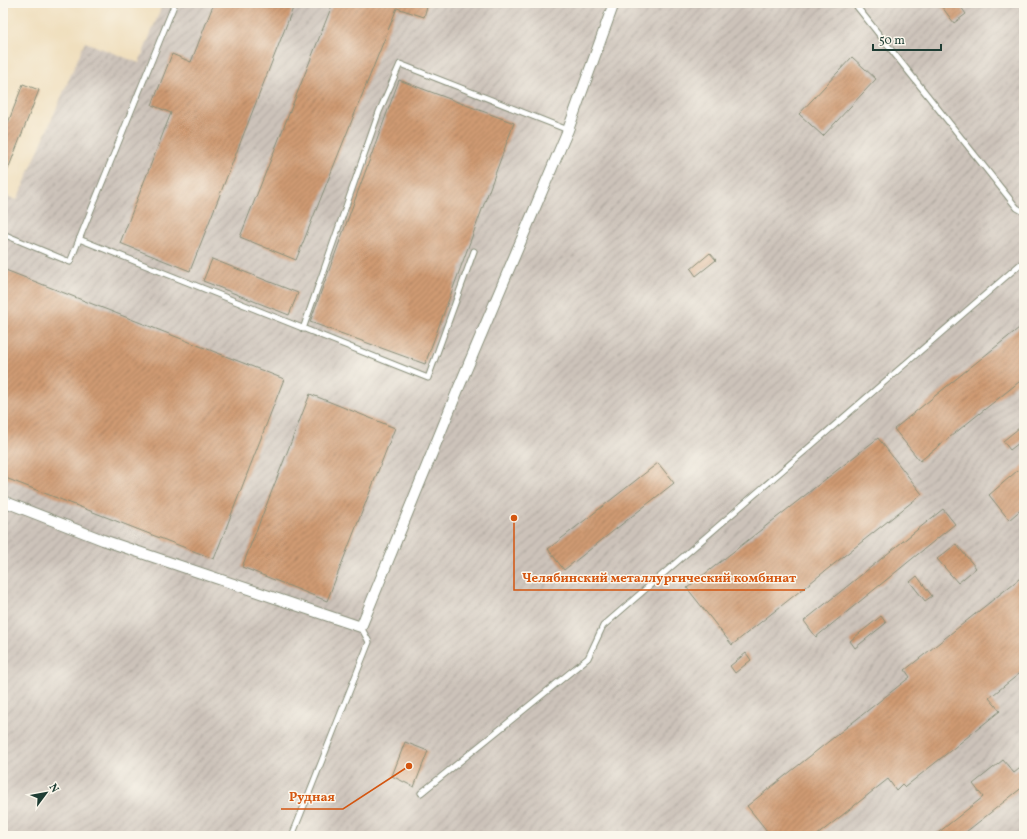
<svg xmlns="http://www.w3.org/2000/svg" width="1027" height="839" font-family="Vollkorn,serif">
<style>
.industrial{fill:url(#industrial-furrows)}
.building{fill:url(#building-hatch)}
.lines{fill:none;stroke-linecap:round;stroke-linejoin:round}
.lane-casing{stroke:#888e79;stroke-width:7}
.street-casing{stroke:#888e79;stroke-width:12}
.lane{stroke:#fff;stroke-width:5}
.street{stroke:#fff;stroke-width:10}
.leader{fill:none;stroke:#d45610;stroke-width:1.5}
.callout-dot{fill:#d45610;stroke:#fbf7ec;stroke-width:1.5}
.callout-label{font-size:13px;text-anchor:middle;font-weight:bold;fill:#d45610;stroke:#fbf7ec;stroke-width:3;stroke-linejoin:round;paint-order:stroke}
</style>
<defs>
<pattern id="industrial-furrows" width="10" height="10" patternUnits="userSpaceOnUse"><rect width="10" height="10" fill="#ccc2b9"/><path d="M-1 1l2-2M0 10L10 0M9 11l2-2" fill="none" stroke="#a59f97"/></pattern>
<pattern id="building-hatch" width="6" height="6" patternUnits="userSpaceOnUse"><rect width="6" height="6" fill="#cf9a72"/><path d="M-1 1l2-2M0 6l6-6M5 7l2-2" fill="none" stroke="#a77f5e"/></pattern>
</defs>
<rect width="100%" height="100%" fill="#fbf7ec"/>
<filter id="ink" filterUnits="userSpaceOnUse"><feTurbulence type="fractalNoise" baseFrequency=".025" numOctaves="2"/><feDisplacementMap in="SourceGraphic" scale="8" xChannelSelector="R" yChannelSelector="G"/><feConvolveMatrix kernelMatrix="1 2 1 2 8 2 1 2 1" color-interpolation-filters="sRGB"/></filter>
<filter id="wash" filterUnits="userSpaceOnUse"><feTurbulence type="fractalNoise" baseFrequency=".012" numOctaves="4" result="noise"/><feDisplacementMap in="SourceGraphic" scale="16" xChannelSelector="R" yChannelSelector="G"/><feGaussianBlur stdDeviation="0.9" result="paint"/><feColorMatrix in="noise" values="0 0 0 0 0 0 0 0 0 0 0 0 0 0 0 0 0 1.4 0 .05"/><feComposite in="paint" operator="in"/></filter>
<g filter="url(#wash)">
<rect width="100%" height="100%" fill="#f0dfbe"/>
<path class="industrial" d="M163 3H1024V836H3V195L17 200 85 42 139 63Z"/>
<g id="blocks">
<g class="building">
<path d="M214 3H295L190 271 120 243 171 113 152 105 172 54 191 62Z"/>
<path d="M333 3H428L424 17 397 8 296 260 240 237Z"/>
<path d="M939 3H958L966 14 954 23Z"/>
<path d="M852 57 876 79 823 136 799 114Z"/>
<path d="M399 80 514 123 425 364 310 322Z"/>
<path d="M23 84 39 90 3 182V136Z"/>
<path d="M710 253 716 260 696 276 691 269Z"/>
<path d="M212 259 298 293 289 315 203 281Z"/>
<path d="M3 269 284 379 214 559 3 477Z"/>
<path d="M1024 324V378L920 461 894 429Z"/>
<path d="M310 394 395 428 327 601 242 567Z"/>
<path d="M1024 424V439L1010 450 1003 441Z"/>
<path d="M878 438 922 494 732 645 687 588Z"/>
<path d="M658 463 674 483 564 570 548 549Z"/>
<path d="M1024 465V507L1009 520 989 495Z"/>
<path d="M943 509 955 524 816 637 804 621Z"/>
<path d="M956 544 976 568 958 583 937 559Z"/>
<path d="M1024 575V670L989 698 1000 711 905 787 902 784 896 790 888 779 816 836H771L747 806 910 677 905 670Z"/>
<path d="M917 576 932 596 925 601 910 582Z"/>
<path d="M881 616 886 623 855 648 850 641Z"/>
<path d="M746 653 751 660 735 673 730 666Z"/>
<path d="M405 742 428 751 414 787 392 776Z"/>
<path d="M1003 760 1014 773 1024 765V786L961 836H934L983 797 973 784Z"/>
</g>
</g>
</g>
<g filter="url(#ink)">
<use href="#blocks" fill-opacity="0" stroke="#888e79" stroke-width="1"/>
<g class="lines">
<defs>
<g id="lane">
<path d="M854 3 1017 208 1024 212"/>
<path d="M3 234 70 262 175 3"/>
<path d="M79 239 428 378 474 251"/>
<path d="M303 329 379 112 400 64 568 130"/>
<path d="M421 793 588 658 603 626 1024 261"/>
<path d="M292 836 369 642 361 627"/>
</g>
<path id="street" d="M3 501 103 540 361 627 459 387 568 130 614 3"/>
</defs>
<use href="#lane" class="lane-casing"/>
<use href="#street" class="street-casing"/>
<use href="#lane" class="lane"/>
<use href="#street" class="street"/>
</g>
</g>
<path class="leader" d="M514 518L514 590H805M409 766L343 809H281"/>
<g class="callout-dot">
<circle cx="514" cy="518" r="4"/>
<circle cx="409" cy="766" r="4"/>
</g>
<g class="callout-label">
<text x="659" y="582">Челябинский металлургический комбинат</text>
<text x="312" y="801">Рудная</text>
</g>
<rect width="1027" height="839" fill="none" stroke="#fbf7ec" stroke-width="16"/>
<g transform="translate(46 793) rotate(58)" stroke="#fbf7ec" stroke-width="3" paint-order="stroke">
<path d="M0-3L7 15L0 10L-7 15Z" fill="#1f3d34"/>
<text y="-6" font-size="11" font-weight="bold" text-anchor="middle" fill="#1f3d34">N</text>
</g>
<path d="M873 44v6h68v-6" fill="none" stroke="#1f3d34" stroke-width="2"/>
<text x="879" y="44" font-size="12" fill="#1f3d34" stroke="#fbf7ec" stroke-width="3" paint-order="stroke">50 m</text>
</svg>
